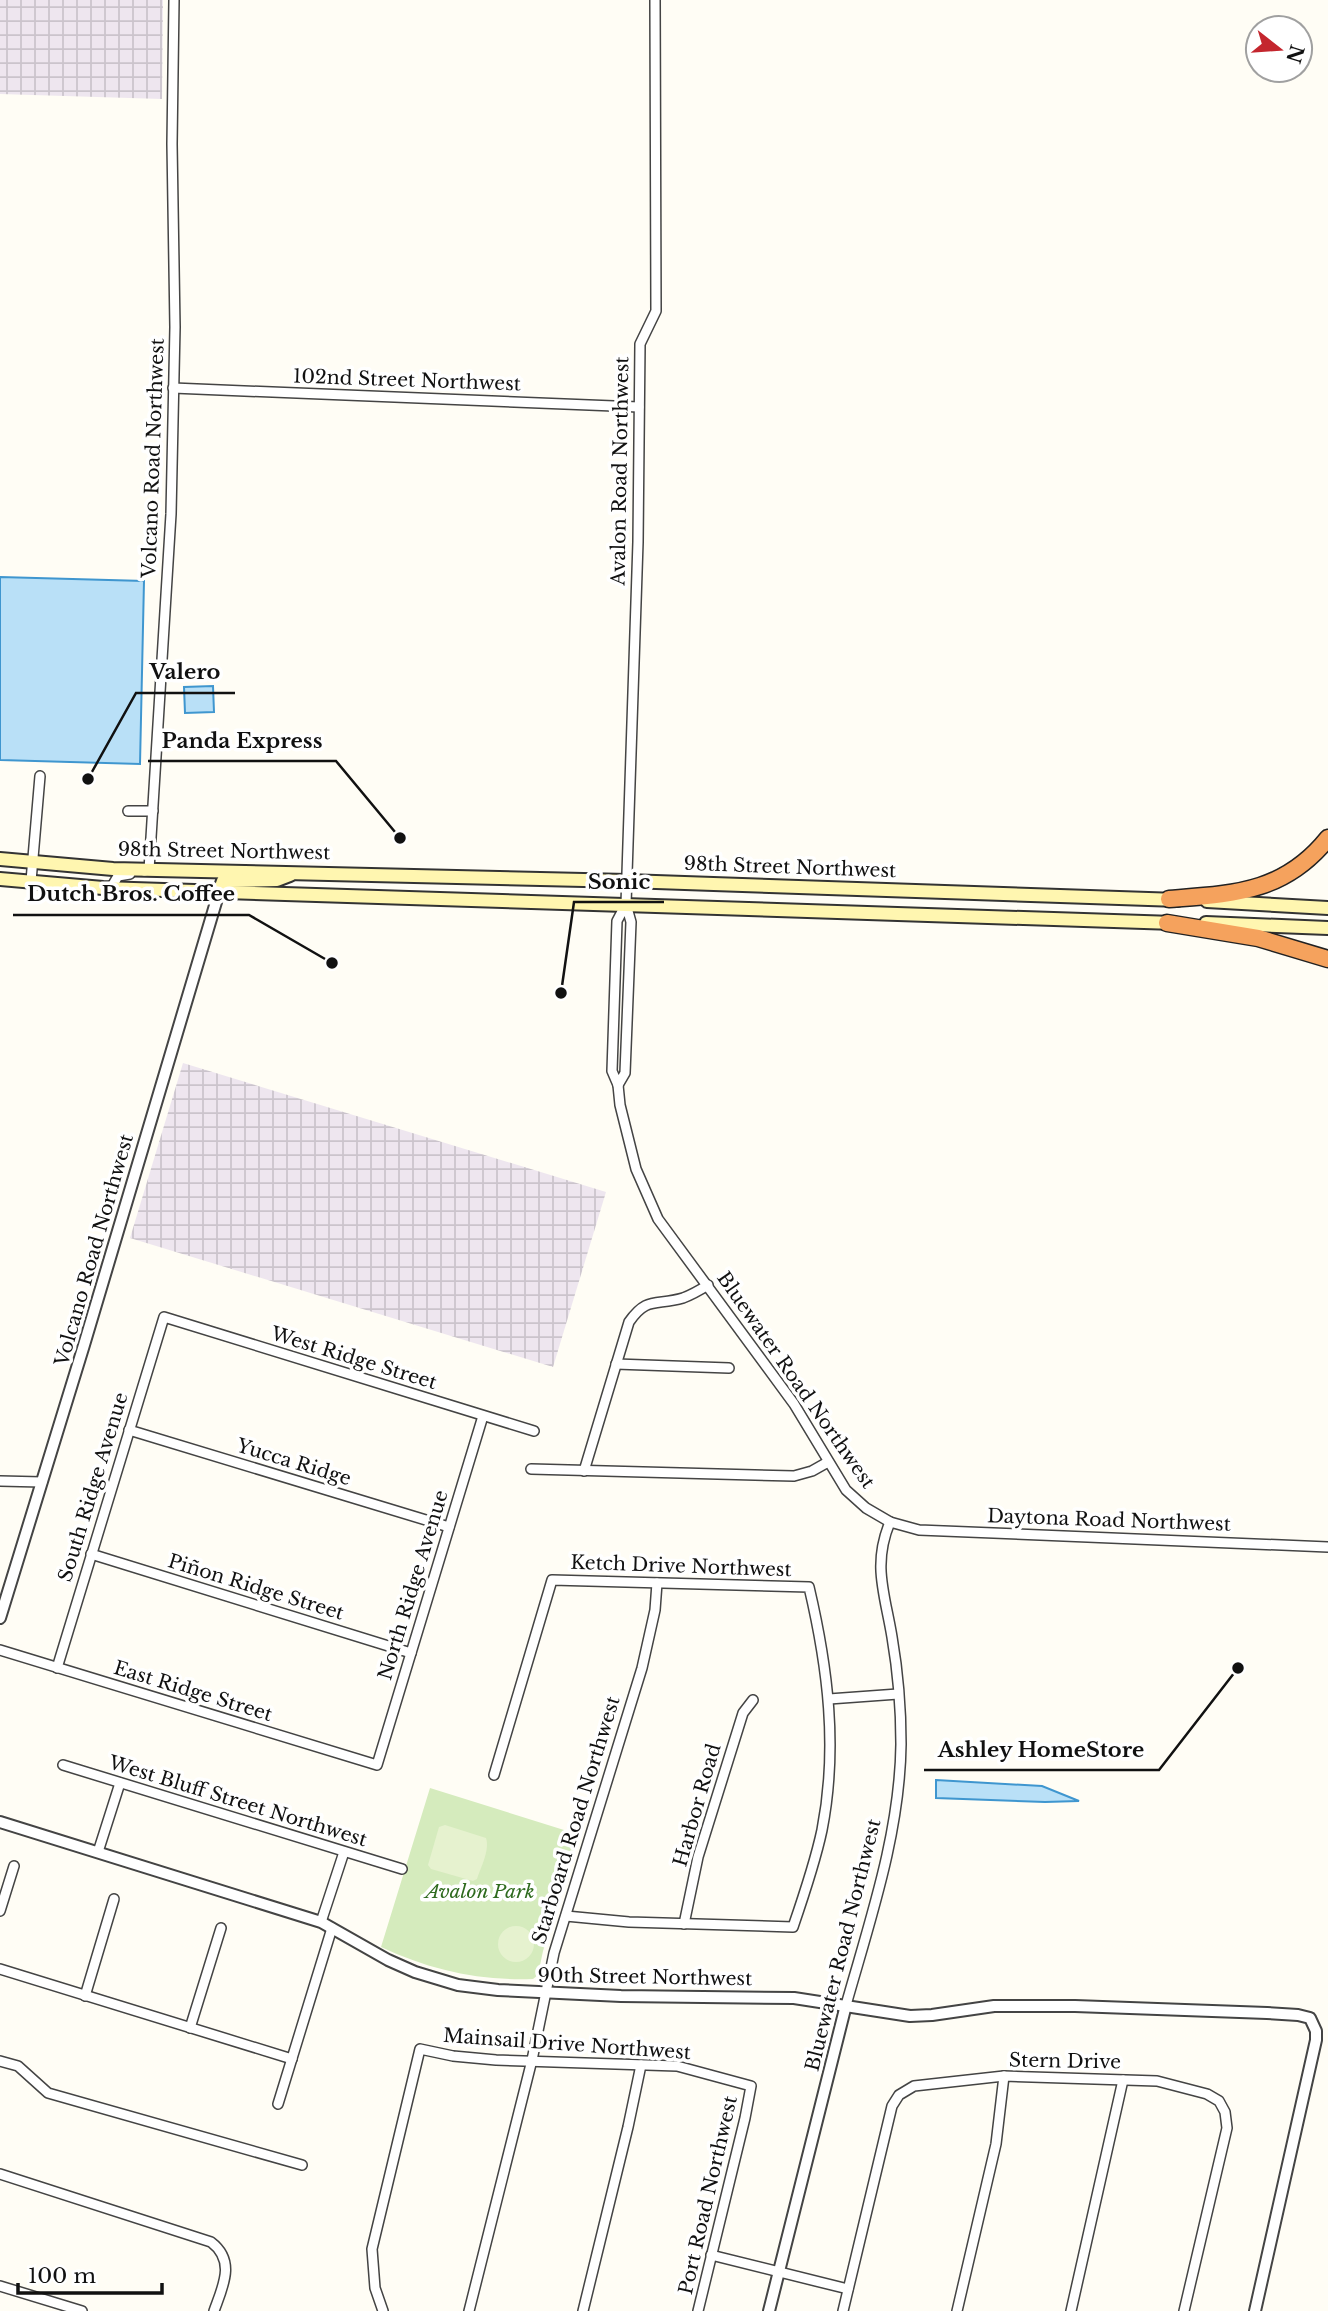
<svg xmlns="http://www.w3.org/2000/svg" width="1328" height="2311" font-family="'Libre Baskerville',serif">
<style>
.industrial{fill:url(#industrial-grid)}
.park{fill:#d5ebbd}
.pitch{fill:#e6f2cf}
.water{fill:#b9e0f7;stroke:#3f96cf;stroke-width:2}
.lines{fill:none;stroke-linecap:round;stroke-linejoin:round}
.minor-casing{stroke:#444;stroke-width:12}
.tertiary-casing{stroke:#444;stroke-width:14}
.secondary-casing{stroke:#333;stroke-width:16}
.motorway-casing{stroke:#222;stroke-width:19}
.minor{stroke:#fff;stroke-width:9}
.tertiary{stroke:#fff;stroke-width:10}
.secondary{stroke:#fff6b0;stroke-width:12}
.motorway{stroke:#f5a25d;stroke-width:16}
.labels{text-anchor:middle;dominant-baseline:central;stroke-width:7;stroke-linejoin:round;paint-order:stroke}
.street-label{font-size:19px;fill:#111;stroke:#fff}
.park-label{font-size:19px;font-style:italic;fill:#2f6b1f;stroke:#fff}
.leader{fill:none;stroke:#111;stroke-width:2.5}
.callout-dot{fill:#111;stroke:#fff;stroke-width:2.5}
.callout-label{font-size:21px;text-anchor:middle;font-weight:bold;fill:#111;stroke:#fff;stroke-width:7;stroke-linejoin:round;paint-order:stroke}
</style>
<defs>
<pattern id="industrial-grid" width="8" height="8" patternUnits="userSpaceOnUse" patternTransform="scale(1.75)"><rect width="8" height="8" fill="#eee6ef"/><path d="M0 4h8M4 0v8" fill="none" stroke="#cbc4cc"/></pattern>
</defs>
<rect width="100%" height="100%" fill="#fffdf5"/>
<g class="industrial">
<path d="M0 0H163L162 99 0 94Z"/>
<path d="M183 1063 606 1192 553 1367 130 1238Z"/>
</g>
<path class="park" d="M430 1788 580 1835 543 1951 538 1975 533 1979C479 1981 430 1970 381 1947Z"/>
<g class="pitch">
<path d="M445 1825 486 1838C490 1850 481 1867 477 1879L473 1881 431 1869 428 1865 439 1827Z"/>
<circle cx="516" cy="1944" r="18"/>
</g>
<g class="water">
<path d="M0 577 144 581 140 764 0 760Z"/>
<path d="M213 686 214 712 185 713 184 687Z"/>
<path d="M936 1780 1042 1786 1079 1801 1045 1802 936 1798Z"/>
</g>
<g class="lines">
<defs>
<g id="minor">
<path d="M173 388 639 407"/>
<path d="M128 811H153"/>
<path d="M144 871 149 870 171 514 175 327 172 144 174 0"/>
<path d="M31 881 40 776"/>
<path d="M111 888 118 876 130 874"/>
<path d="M626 904 617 921 612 1071 618 1085 625 1073 631 922 626 904 638 542 640 344 656 311 655 0"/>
<path d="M618 1085 620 1105 636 1169 658 1219 794 1404 846 1490 866 1508 890 1522C872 1565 885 1594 892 1637 898 1672 901 1708 901 1744 900 1833 870 1920 846 2005"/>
<path d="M616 1364 729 1368"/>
<path d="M129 1430 449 1527"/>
<path d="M531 1469 794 1476 812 1471 828 1462"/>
<path d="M584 1471 629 1322C647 1296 656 1306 683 1298 691 1295 700 1290 708 1285"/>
<path d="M0 1481 42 1482"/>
<path d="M890 1522 919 1530 1328 1547"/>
<path d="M91 1554 411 1653"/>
<path d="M0 1650 377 1765 483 1416"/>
<path d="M57 1668 164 1317 534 1431"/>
<path d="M829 1699 898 1694"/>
<path d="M63 1765 402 1869"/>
<path d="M494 1775 552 1580 809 1587C828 1668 838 1748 822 1830 815 1863 804 1895 793 1927L629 1922 566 1916"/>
<path d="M98 1852 120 1783"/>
<path d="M0 1911 14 1866"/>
<path d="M321 1922 344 1852"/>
<path d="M684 1924 698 1857 743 1713 753 1700"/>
<path d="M0 1969 292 2059"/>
<path d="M85 1996 114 1899"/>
<path d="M190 2028 221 1928"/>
<path d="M0 2061 18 2066 48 2093 302 2165"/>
<path d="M278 2104 332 1928"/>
<path d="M0 2174 211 2242C236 2261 223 2286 214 2311"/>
<path d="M711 2255 848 2289"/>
<path d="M0 2286 82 2311"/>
<path d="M383 2311 375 2288 372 2249 420 2049 453 2056 496 2060 677 2066 751 2086 745 2118 698 2311"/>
<path d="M469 2311 532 2060 554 1953 642 1668 655 1610 657 1583"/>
<path d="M583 2311 628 2127 641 2065"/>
<path d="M843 2311 892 2106 899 2095 914 2086 1004 2076 1157 2081 1207 2094 1219 2101 1225 2112 1227 2128 1184 2311"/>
<path d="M957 2311 996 2144 1004 2076"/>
<path d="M1071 2311 1123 2080"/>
</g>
<g id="tertiary">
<path d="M0 1618 84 1345 219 892"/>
<path d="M0 1822 321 1922 388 1960 415 1972 458 1985 498 1990 621 1996 794 1998 910 2016 932 2015 994 2006H1075L1267 2013 1298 2015 1310 2018 1316 2031V2040L1255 2311"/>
<path d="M769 2311 846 2005"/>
</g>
<g id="secondary">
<path d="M0 859 113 869 627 881 1178 900"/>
<path d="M0 879 103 888 1174 923"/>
<path d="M219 892 223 881 277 880 290 875"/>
<path d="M1207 901 1328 908"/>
<path d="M1206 923 1328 928"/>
</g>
<g id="motorway">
<path d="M1169 899C1233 894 1284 893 1328 838"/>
<path d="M1167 923 1258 938 1328 959"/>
</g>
</defs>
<use href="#minor" class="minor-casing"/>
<use href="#tertiary" class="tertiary-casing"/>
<use href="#secondary" class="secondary-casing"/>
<use href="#motorway" class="motorway-casing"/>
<use href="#minor" class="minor"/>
<use href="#tertiary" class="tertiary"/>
<use href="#secondary" class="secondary"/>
<use href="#motorway" class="motorway"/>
</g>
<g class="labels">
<g class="street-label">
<text transform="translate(407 380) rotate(2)">102nd Street Northwest</text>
<text transform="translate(153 458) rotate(-88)">Volcano Road Northwest</text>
<text transform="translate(620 471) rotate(-89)">Avalon Road Northwest</text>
<text transform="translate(224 851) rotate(1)">98th Street Northwest</text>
<text transform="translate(790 867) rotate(2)">98th Street Northwest</text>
<text transform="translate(94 1250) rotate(-74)">Volcano Road Northwest</text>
<text transform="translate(354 1358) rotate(17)">West Ridge Street</text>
<text transform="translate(796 1380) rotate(55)">Bluewater Road Northwest</text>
<text transform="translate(294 1462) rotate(17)">Yucca Ridge</text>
<text transform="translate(93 1487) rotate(-73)">South Ridge Avenue</text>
<text transform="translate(1109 1520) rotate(2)">Daytona Road Northwest</text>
<text transform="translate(681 1566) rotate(2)">Ketch Drive Northwest</text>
<text transform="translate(413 1585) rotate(-73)">North Ridge Avenue</text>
<text transform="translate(256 1587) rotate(17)">Piñon Ridge Street</text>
<text transform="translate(193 1691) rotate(17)">East Ridge Street</text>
<text transform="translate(238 1801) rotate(17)">West Bluff Street Northwest</text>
<text transform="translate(697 1805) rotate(-74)">Harbor Road</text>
<text transform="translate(576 1820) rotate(-73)">Starboard Road Northwest</text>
<text transform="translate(843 1945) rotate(-76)">Bluewater Road Northwest</text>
<text transform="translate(645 1977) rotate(1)">90th Street Northwest</text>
<text transform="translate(567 2044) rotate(4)">Mainsail Drive Northwest</text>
<text transform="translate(1065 2061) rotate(1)">Stern Drive</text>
<text transform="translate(708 2195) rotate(-77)">Port Road Northwest</text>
</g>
<g class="park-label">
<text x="480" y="1891">Avalon Park</text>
</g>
</g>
<path class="leader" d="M88 779L136 693H235M400 838L336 761H148M561 993L574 902H664M332 963L249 915H13M1238 1668L1159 1770H924"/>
<g class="callout-dot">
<circle cx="88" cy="779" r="7"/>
<circle cx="400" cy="838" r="7"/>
<circle cx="561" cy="993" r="7"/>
<circle cx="332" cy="963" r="7"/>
<circle cx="1238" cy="1668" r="7"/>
</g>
<g class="callout-label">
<text x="185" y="679">Valero</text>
<text x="242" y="748">Panda Express</text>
<text x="619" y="889">Sonic</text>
<text x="131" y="901">Dutch Bros. Coffee</text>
<text x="1041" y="1757">Ashley HomeStore</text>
</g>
<g transform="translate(1279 49) rotate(107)"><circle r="33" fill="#ffffff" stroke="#a0a0a0" stroke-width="2"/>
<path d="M0-5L12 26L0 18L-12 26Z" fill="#c4262e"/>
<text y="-10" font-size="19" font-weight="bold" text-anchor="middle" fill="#111111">N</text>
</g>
<path d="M18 2283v10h144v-10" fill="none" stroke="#111111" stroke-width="3.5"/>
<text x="28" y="2283" font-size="21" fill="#111111" stroke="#ffffff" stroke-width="5" paint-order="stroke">100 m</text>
</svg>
